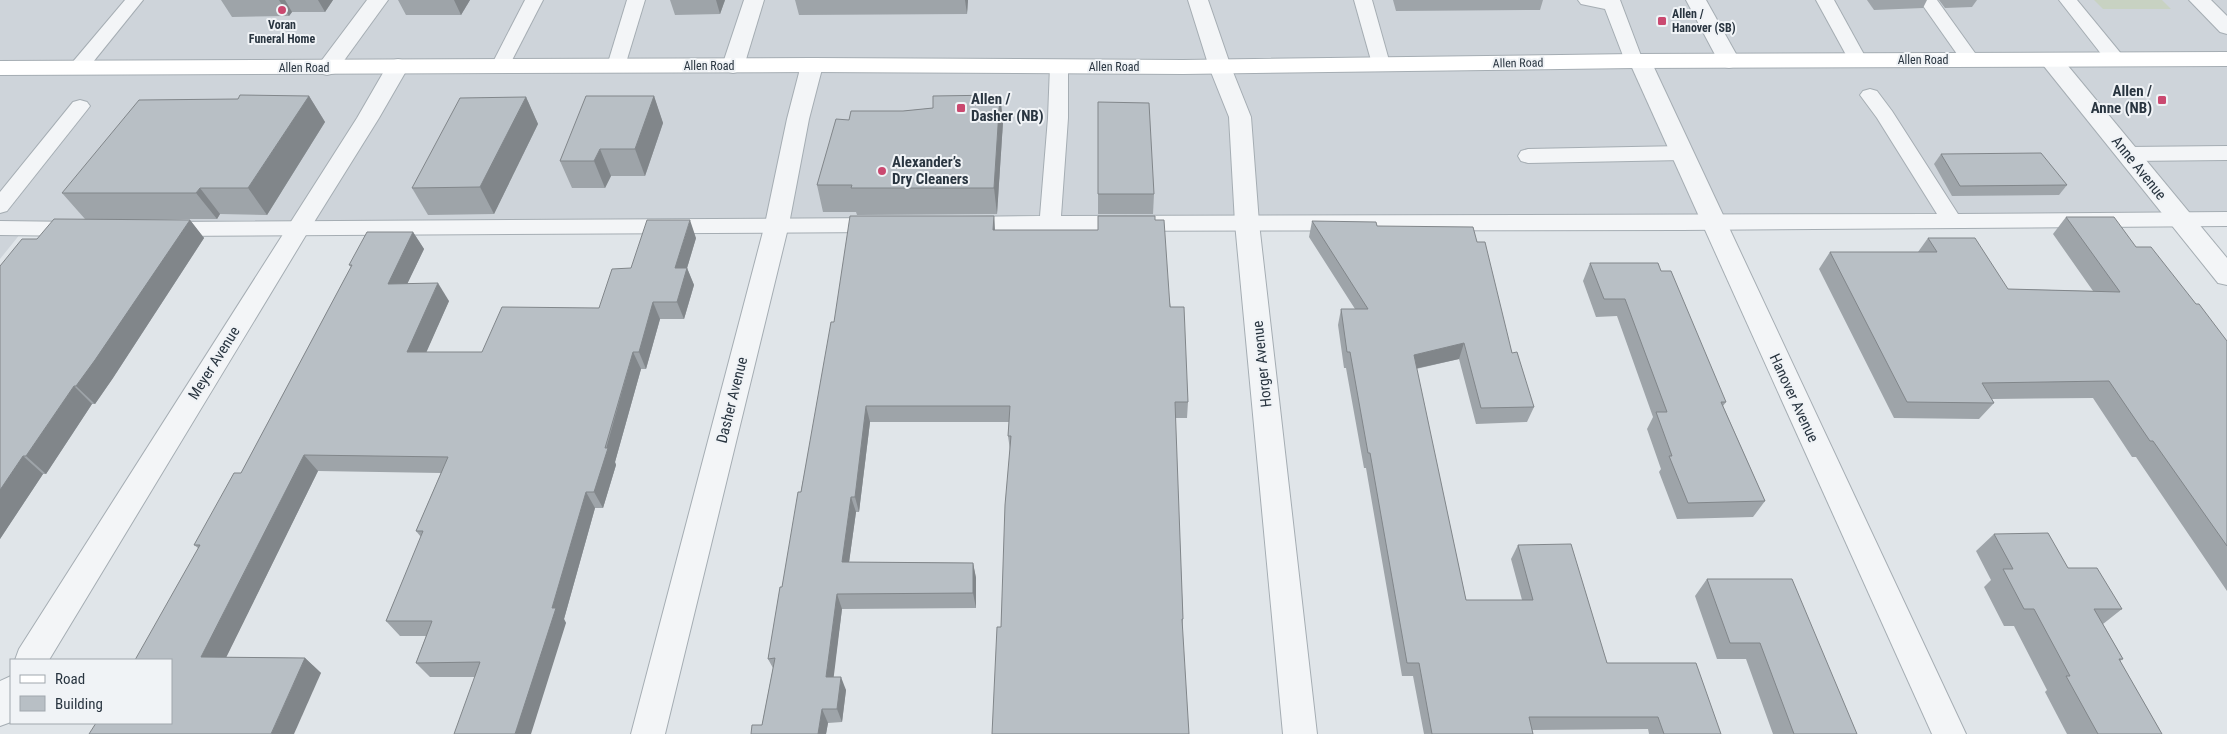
<svg xmlns="http://www.w3.org/2000/svg" width="2227" height="734" font-family="'Roboto Condensed',sans-serif">
<style>
.built{fill:#ced4da}
.green{fill:#c8d2c2}
.lines{fill:none;stroke-linecap:round;stroke-linejoin:round}
.service-casing{stroke:#a5adb3;stroke-width:2}
.minor-casing{stroke:#a5adb3;stroke-width:2}
.secondary-casing{stroke:#a5adb3;stroke-width:2}
.service{fill:#f3f5f7;fill-rule:evenodd}
.minor{fill:#f3f5f7;fill-rule:evenodd}
.secondary{fill:#fff;fill-rule:evenodd}
.wall{fill:#9ea4a9}
.shaded-wall{fill:#81868a}
.building{fill:#b8bfc5;stroke:#81868a}
.poi-dot{fill:#ca4970;stroke:#f0f3f6;stroke-width:2}
.labels{text-anchor:middle;dominant-baseline:central;stroke-width:4;stroke-linejoin:round;paint-order:stroke}
.far-poi-label{font-size:12px;font-weight:bold;fill:#293540;stroke:#f0f3f6;text-anchor:start}
.far-street-label{font-size:12px;fill:#293540;stroke:#f0f3f6}
.poi-label{font-size:15px;font-weight:bold;fill:#293540;stroke:#f0f3f6;text-anchor:start}
.street-label{font-size:15px;fill:#293540;stroke:#f0f3f6}
</style>
<rect width="100%" height="100%" fill="#e0e5e9"/>
<path class="built" d="M0 0H2227V219L25 228 0 259Z"/>
<path class="green" d="M2094 0H2162L2171 9H2103Z"/>
<g class="lines">
<defs>
<g id="service">
<path d="M125 0H143L85 72 78 74 71 72 69 68 71 64Z"/>
<path d="M525 0H543L507 70 500 72 493 70 491 66Z"/>
<path d="M627 0H645L625 66 623 70 616 72 609 70 607 66Z"/>
<path d="M1354 0H1372L1390 64 1388 68 1381 70 1374 68 1372 64Z"/>
<path d="M1578 0H1620L1643 61 1641 65 1634 67 1627 65 1625 61 1605 9 1581 4Z"/>
<path d="M1816 0H1834L1867 60 1865 64 1858 66 1851 64Z"/>
<path d="M1919 0H1937L1980 60 1978 64 1971 66 1964 64Z"/>
<path d="M2059 0H2077L2123 56 2125 60 2123 64 2116 66 2109 64Z"/>
<path d="M1059 60 1066 62 1068 66V118L1061 216 1937 214 1877 118 1860 95 1863 91 1870 89 1877 91 1892 111 1958 214 2227 212V226L1681 230 961 231 953 229 950 224 953 219 961 217 1040 216 1048 118 1050 66 1052 62Z"/>
<path d="M80 100 87 102 90 106 87 110 7 211 0 213V192L73 102Z"/>
<path d="M1683 146 1690 148 1693 153 1690 158 1683 160 1528 163 1521 161 1518 156 1521 151 1528 149Z"/>
<path d="M2227 146V160L2128 161 2121 159 2118 154 2121 149 2128 147Z"/>
<path d="M880 218 888 220 891 225 888 230 880 232 166 236 158 234 155 229 158 224 166 222Z"/>
<path d="M0 221 78 222 86 224 89 229 86 234 78 236 0 235Z"/>
</g>
<g id="minor">
<path d="M367 0H388L335 73 327 75 319 73 316 68Z"/>
<path d="M744 0H764L744 66 741 71 733 73 725 71 722 66Z"/>
<path d="M1188 0H1208L1231 67 1251 117 1259 223 1317 734H1283L1235 223 1229 117 1209 67Z"/>
<path d="M1686 0H1706L1740 61 1737 66 1729 68 1721 66Z"/>
<path d="M2189 0H2211L2227 16V34L2220 32Z"/>
<path d="M2051 53 2059 55 2227 258V285L2218 283 2043 65 2040 60 2043 55Z"/>
<path d="M1640 54 1648 56 1651 61 1966 734H1932L1629 61 1632 56Z"/>
<path d="M812 58 820 60 823 65 809 119 789 224 665 734H631L765 224 787 119 801 65 804 60Z"/>
<path d="M398 59 406 61 409 66 379 118 306 235 49 660H15L19 649 357 118 387 66 390 61Z"/>
<path d="M11 676V722L0 726V681Z"/>
</g>
<path id="secondary" d="M2227 52V66L1634 68 1183 74 812 72 0 75V61L812 58 1183 60 1634 54Z"/>
</defs>
<use href="#service" class="service-casing"/>
<use href="#minor" class="minor-casing"/>
<use href="#secondary" class="secondary-casing"/>
<use href="#service" class="service"/>
<use href="#minor" class="minor"/>
<use href="#secondary" class="secondary"/>
</g>
<g class="wall">
<path d="M221 0H333L325 12H292L289 16 232 17Z"/>
<path d="M398 0H470L461 15H406Z"/>
<path d="M670 0H725L720 14 675 15Z"/>
<path d="M795 0H968L967 14 799 15Z"/>
<path d="M1393 0H1543L1540 10 1396 11Z"/>
<path d="M1867 0H1927L1923 8 1874 10Z"/>
<path d="M1939 0H1977L1972 7 1945 8Z"/>
<path d="M1000 95 1003 122 997 214 857 215 856 212H823L817 185 849 120 903 111 933 108Z"/>
<path d="M309 96 325 122 267 215 220 214 217 219H116L190 220 204 238 113 378 95 404H92L46 474H43L0 539V266L37 239 85 219 62 193 238 99Z"/>
<path d="M654 96 663 123 645 176H611L605 188H572L560 161Z"/>
<path d="M526 97 538 124 494 214 428 215 412 188Z"/>
<path d="M1941 154 2067 185 2059 195 1952 196 1934 164Z"/>
<path d="M1098 194H1154L1153 214H1098Z"/>
<path d="M994 216 995 230H1098L1155 220 1188 402 1187 418H1175L1183 619 1182 631 1001 627 1010 450 1008 436 1009 422H870L859 512H856L849 562 973 563 976 578V608L842 609 833 677 846 690 842 722 828 723 826 734H751L762 725 773 668 768 659 834 322Z"/>
<path d="M2066 217 2136 247 2196 304 2227 341V591L2136 457H2132L2093 398 1992 399 1994 403 1979 419 1894 418 1819 269 1830 252H1918L1928 238 2008 289 2093 291 2053 234Z"/>
<path d="M1312 221 1377 226 1477 242 1512 353 1534 407 1527 422 1476 424 1459 359 1416 369 1466 600H1522L1511 559 1518 545 1607 663 1721 734H1649L1648 729 1532 730 1533 734H1424L1413 676H1402L1366 468H1364L1346 368H1344L1338 325 1341 309H1355L1309 237Z"/>
<path d="M413 232 424 249 407 284 449 301 426 352H482L599 308 631 268 696 238 687 268 694 285 684 319H660L646 369H641L615 462 616 465 603 508H595L564 619 566 623 475 677H430L416 663 426 636H400L386 621 421 537 416 531 441 473 318 471 226 657 305 658 321 673 171 723 198 548 194 545 241 473 351 267 349 265Z"/>
<path d="M1590 263 1726 402 1723 406 1765 501 1753 517 1677 519 1659 472 1661 469 1647 429 1653 417 1617 316 1596 317 1583 281Z"/>
<path d="M1994 534 2068 568 2122 609 2103 624 2123 659 2120 661 2162 734H2067L2045 692 2047 690 2014 626H2004L1984 587 1991 580 1976 551Z"/>
<path d="M1707 579 1857 734H1773L1746 659H1717L1695 596Z"/>
</g>
<g class="shaded-wall">
<path d="M279 0H285L292 12 289 16Z"/>
<path d="M318 0H333L325 12Z"/>
<path d="M454 0H470L461 15Z"/>
<path d="M716 0H725L720 14Z"/>
<path d="M965 0H968L967 14Z"/>
<path d="M1000 95 1003 122 997 214 994 188Z"/>
<path d="M309 96 325 122 267 215 248 188Z"/>
<path d="M654 96 663 123 645 176 635 149Z"/>
<path d="M526 97 538 124 494 214 480 187Z"/>
<path d="M600 149 611 176 605 188 594 161Z"/>
<path d="M200 188 220 214 217 219 196 193Z"/>
<path d="M994 216 995 233 993 230Z"/>
<path d="M190 220 204 238 113 378 95 404 76 386Z"/>
<path d="M690 220 696 238 682 285 675 268Z"/>
<path d="M413 232 424 249 399 301 388 284Z"/>
<path d="M687 268 694 285 684 319 677 302Z"/>
<path d="M438 283 449 301 419 369 407 352Z"/>
<path d="M653 302 660 319 646 369 639 352Z"/>
<path d="M1464 343 1459 359 1409 370 1414 355Z"/>
<path d="M633 352 641 369 615 462 616 465 603 508 594 492Z"/>
<path d="M74 386 92 404 46 474 26 456Z"/>
<path d="M866 406 870 422 859 512 855 497Z"/>
<path d="M304 455 318 471 219 672 201 657Z"/>
<path d="M23 456 43 474 0 539V490Z"/>
<path d="M586 492 595 508 564 619 566 623 531 734H515Z"/>
<path d="M851 497 856 512 847 577 842 562Z"/>
<path d="M973 563 976 578V608L973 593Z"/>
<path d="M837 594 842 609 832 691 826 677Z"/>
<path d="M305 658 321 673 294 734H271Z"/>
<path d="M841 677 846 690 842 722 837 709Z"/>
<path d="M822 709 828 723 826 734H818Z"/>
</g>
<g class="building">
<path d="M240 95 309 96 248 188H200L196 193H62L139 100 238 99Z"/>
<path d="M1000 95 994 188H851L852 185H817L836 119 849 120 851 111H903L933 108V96Z"/>
<path d="M586 96H654L635 149H600L594 161H560Z"/>
<path d="M526 97 480 187 412 188 460 98Z"/>
<path d="M1098 102 1149 103 1154 194H1098Z"/>
<path d="M2041 153 2067 185 1960 186 1941 154Z"/>
<path d="M850 216H994L993 230H1098V216H1155V220H1164L1170 307H1184L1188 402H1175L1183 619H1182L1189 734H992L997 627H1001L1005 505 1011 436H1008L1010 406H866L855 497H851L842 562 973 563V593L837 594 826 677H841L837 709H822L818 734H751L752 725H762L775 658 768 659 780 587H782L798 492H801L831 322H834Z"/>
<path d="M2066 217H2114L2136 247H2151L2196 304H2199L2227 341V546L2153 441H2150L2109 381 1982 383 1994 403 1907 402 1830 252H1937L1928 238H1975L2008 289 2120 292Z"/>
<path d="M54 219 190 220 95 360 76 386H74L26 456H23L0 490V266L22 239H37Z"/>
<path d="M647 220H690L675 268H687L677 302H653L639 352H633L605 448H608L594 492H586L552 608H556L515 734H454L480 662 416 663 432 621H386L423 531H416L448 457 304 455 201 657 305 658 271 734H89L96 723H171V660H135L200 545H194L234 473H241L352 265H349L367 232H413L388 284 438 283 407 352H482L502 307 599 308 612 269 631 268Z"/>
<path d="M1312 221 1376 222 1377 226 1473 227 1477 242H1485L1512 353 1517 352 1534 407 1481 408 1464 343 1414 355 1466 600H1533L1518 545 1571 544 1607 663H1696L1721 734H1664L1658 717H1529L1533 734H1432L1419 663H1407L1370 453H1368L1350 352H1347L1341 309H1368Z"/>
<path d="M1590 263H1658L1661 271H1671L1726 402H1721L1765 501 1688 503 1669 456H1672L1656 412H1667L1625 299H1604Z"/>
<path d="M2048 533 2068 568H2097L2122 609H2094L2123 659H2119L2162 734H2098L2066 676H2070L2034 609H2024L2003 569H2013L1994 534Z"/>
<path d="M1707 579H1792L1857 734H1794L1760 643H1730Z"/>
</g>
<g class="poi-dot">
<circle cx="282" cy="10" r="5"/>
<rect x="1657" y="16" width="10" height="10" rx="2.5"/>
<rect x="2157" y="95" width="10" height="10" rx="2.5"/>
<rect x="956" y="103" width="10" height="10" rx="2.5"/>
<circle cx="882" cy="171" r="5"/>
</g>
<g class="labels">
<g class="far-poi-label">
<text x="1672" y="14">Allen /<tspan x="1672" dy="14">Hanover (SB)</tspan></text>
<text x="282" y="25" text-anchor="middle">Voran<tspan x="282" dy="14">Funeral Home</tspan></text>
</g>
<g class="far-street-label">
<text x="1923" y="60">Allen Road</text>
<text transform="translate(1518 63) rotate(-1)">Allen Road</text>
<text x="709" y="66">Allen Road</text>
<text x="1114" y="67">Allen Road</text>
<text x="304" y="68">Allen Road</text>
</g>
<g class="poi-label">
<text x="2152" y="91" text-anchor="end">Allen /<tspan x="2152" dy="17">Anne (NB)</tspan></text>
<text x="971" y="99">Allen /<tspan x="971" dy="17">Dasher (NB)</tspan></text>
<text x="892" y="162">Alexander’s<tspan x="892" dy="17">Dry Cleaners</tspan></text>
</g>
<g class="street-label">
<text transform="translate(2139 168) rotate(51)">Anne Avenue</text>
<text transform="translate(214 363) rotate(-58)">Meyer Avenue</text>
<text transform="translate(1262 364) rotate(-96)">Horger Avenue</text>
<text transform="translate(1794 398) rotate(65)">Hanover Avenue</text>
<text transform="translate(732 400) rotate(-76)">Dasher Avenue</text>
</g>
</g>
<rect x="10" y="659" width="162" height="65" fill="#f0f3f6" stroke="#a0a7ad"/>
<rect x="20" y="675" width="25" height="8" fill="#ffffff" stroke="#a0a7ad"/>
<text x="55" y="684" font-size="15" fill="#293540">Road</text>
<rect x="20" y="696" width="25" height="15" fill="#b8bfc5" stroke="#a0a7ad"/>
<text x="55" y="709" font-size="15" fill="#293540">Building</text>
</svg>
